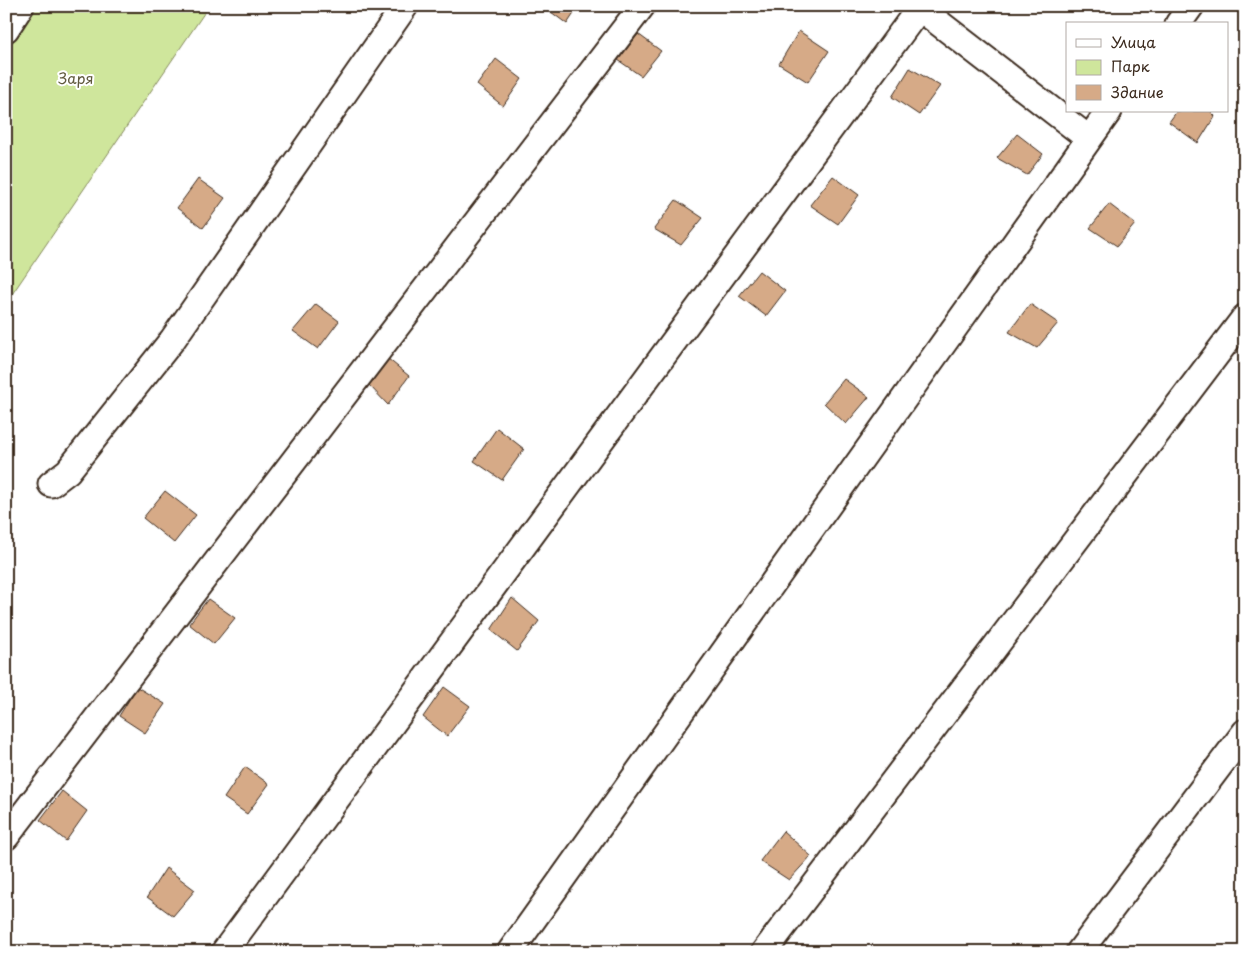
<svg xmlns="http://www.w3.org/2000/svg" width="1251" height="958" font-family="'Playpen Sans',sans-serif">
<style>
.green{fill:#cfe69c;stroke:#85885d}
.building{fill:#d6aa87;stroke:#3b2a1e}
.lines{fill:none;stroke-linecap:round;stroke-linejoin:round}
.minor-casing{stroke:#3b2a1e;stroke-width:29}
.minor{stroke:#fff;stroke-width:25}
.labels{text-anchor:middle;dominant-baseline:central;stroke-width:4;stroke-linejoin:round;paint-order:stroke}
.park-label{font-size:15px;fill:#60593e;stroke:#fff}
</style>
<rect width="100%" height="100%" fill="#fff"/>
<filter id="ink" filterUnits="userSpaceOnUse"><feTurbulence type="fractalNoise" baseFrequency=".02" numOctaves="2"/><feDisplacementMap in="SourceGraphic" scale="10" xChannelSelector="R" yChannelSelector="G"/><feConvolveMatrix kernelMatrix="1 2 1 2 8 2 1 2 1" color-interpolation-filters="sRGB"/></filter>
<g filter="url(#ink)">
<path class="green" d="M6 6H209L6 303Z"/>
<g class="building">
<path d="M543 6H579L567 24Z"/>
<path d="M799 31 829 51 808 82 779 64Z"/>
<path d="M638 34 661 51 641 76 618 60Z"/>
<path d="M496 59 522 79 503 106 477 85Z"/>
<path d="M910 68 940 86 919 115 892 97Z"/>
<path d="M1177 111H1210L1215 116 1198 143 1169 122Z"/>
<path d="M1017 134 1043 154 1027 175 997 158Z"/>
<path d="M833 176 859 195 838 224 810 205Z"/>
<path d="M198 179 225 198 203 228 177 208Z"/>
<path d="M676 200 703 218 681 245 654 229Z"/>
<path d="M1109 204 1135 224 1117 246 1090 228Z"/>
<path d="M759 271 785 291 766 316 739 296Z"/>
<path d="M316 304 339 321 318 349 293 331Z"/>
<path d="M1030 304 1058 323 1037 348 1009 332Z"/>
<path d="M387 358 409 376 388 405 369 385Z"/>
<path d="M844 379 869 397 846 424 824 403Z"/>
<path d="M497 428 524 449 502 480 474 461Z"/>
<path d="M165 491 196 515 174 543 143 518Z"/>
<path d="M512 598 539 621 517 651 491 630Z"/>
<path d="M208 599 235 618 214 644 189 624Z"/>
<path d="M137 687 165 704 145 733 119 716Z"/>
<path d="M444 687 470 706 447 736 423 717Z"/>
<path d="M245 767 269 784 247 814 224 798Z"/>
<path d="M62 791 87 811 66 841 40 820Z"/>
<path d="M783 831 811 856 789 880 760 861Z"/>
<path d="M166 868 195 890 173 916 147 897Z"/>
</g>
<g class="lines">
<defs>
<g id="minor">
<path d="M917 6 1088 138"/>
<path d="M1178 24 1191 6"/>
<path d="M6 29 21 6"/>
<path d="M51 484 68 471 173 339 405 6"/>
<path d="M6 837 642 6"/>
<path d="M224 952 921 6"/>
<path d="M510 952 1109 111"/>
<path d="M764 952 1245 317"/>
<path d="M1079 952 1245 732"/>
</g>
</defs>
<use href="#minor" class="minor-casing"/>
<use href="#minor" class="minor"/>
</g>
</g>
<g class="labels">
<g class="park-label">
<text x="76" y="77">Заря</text>
</g>
</g>
<rect width="1251" height="958" fill="none" stroke="#fff" stroke-width="25"/>
<rect x="12" y="12" width="1226" height="933" fill="none" stroke="#3b2a1e" stroke-width="2" filter="url(#ink)"/>
<rect x="1066" y="22" width="162" height="90" fill="#ffffff" stroke="#b1aaa5"/>
<rect x="1076" y="39" width="25" height="8" fill="#ffffff" stroke="#b1aaa5"/>
<text x="1111" y="48" font-size="15" fill="#3b2a1e">Улица</text>
<rect x="1076" y="60" width="25" height="15" fill="#cfe69c" stroke="#b1aaa5"/>
<text x="1111" y="72" font-size="15" fill="#3b2a1e">Парк</text>
<rect x="1076" y="85" width="25" height="15" fill="#d6aa87" stroke="#b1aaa5"/>
<text x="1111" y="98" font-size="15" fill="#3b2a1e">Здание</text>
</svg>
